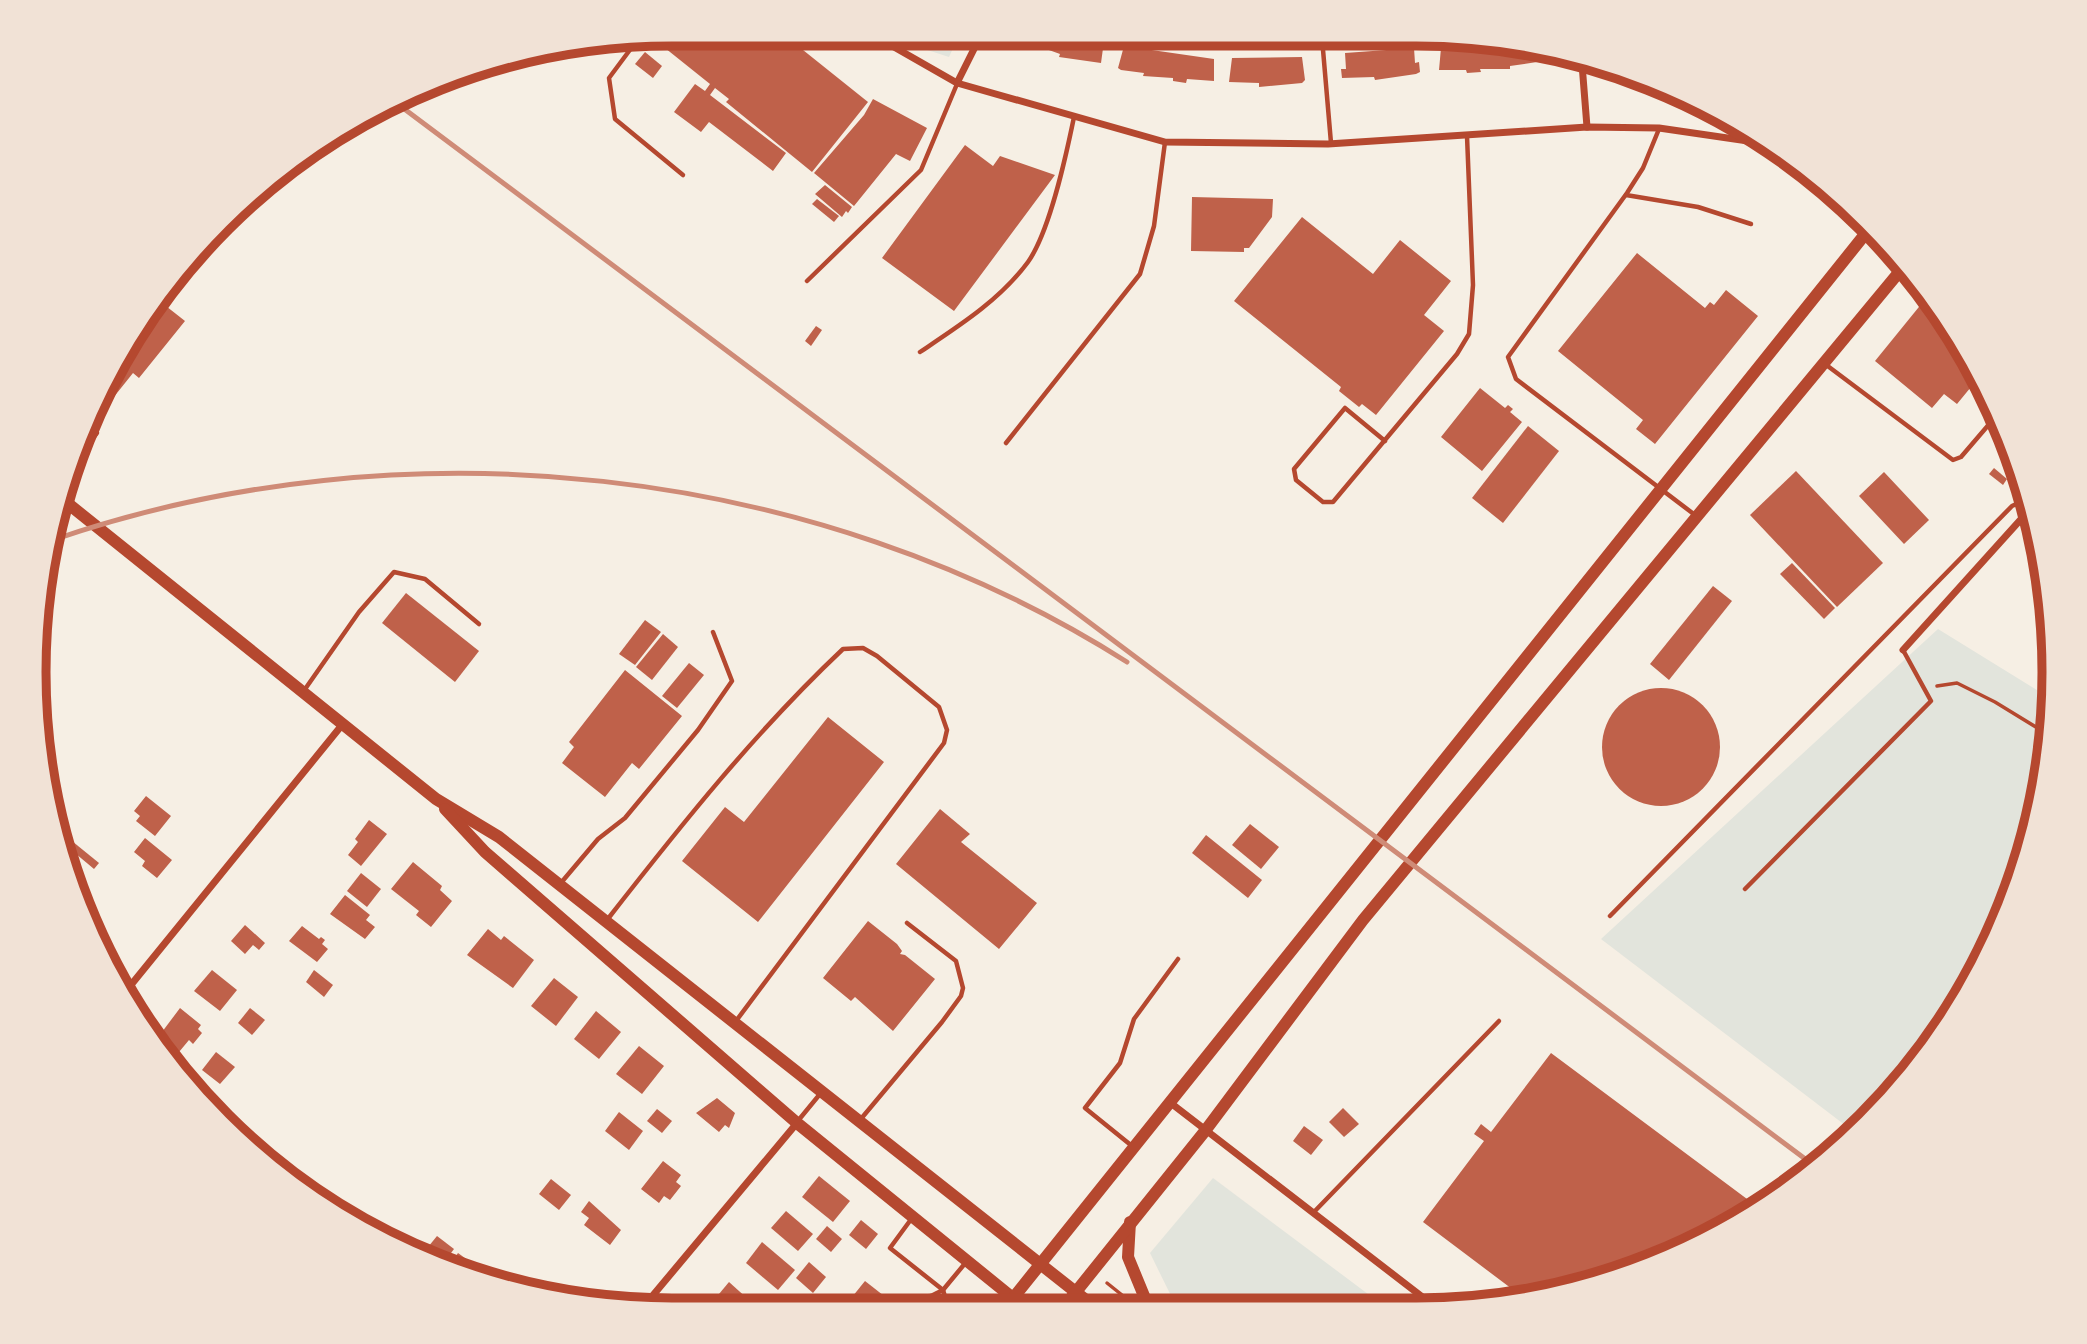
<svg xmlns="http://www.w3.org/2000/svg" width="2087" height="1344" font-family="'Work Sans',sans-serif">
<style>
.green{fill:#e2e4dc}
.building{fill:#bf614a}
.lines{fill:none;stroke-linecap:round;stroke-linejoin:round}
.path{stroke:#b5482f;stroke-width:3.5}
.service{stroke:#b5482f;stroke-width:4.5}
.minor{stroke:#b5482f;stroke-width:7}
.secondary{stroke:#b5482f;stroke-width:12}
.rail{stroke:#cf8b77;stroke-width:5}
.rim{fill:none;stroke:#b5482f;stroke-width:9}
</style>
<rect width="100%" height="100%" fill="#f6efe4"/>
<g class="green">
<path d="M894 35H959L949 57 915 46Z"/>
<path d="M1938 629 2050 698C2045 844 1989 980 1896 1092 1884 1106 1868 1119 1854 1132L1601 939Z"/>
<path d="M1213 1178 1388 1309 1177 1308 1150 1253Z"/>
</g>
<g class="building">
<path d="M672 33 783 34 868 102 812 172 726 102 729 99 715 88 710 95 786 153 773 171 709 122 701 132 674 112 695 84 705 91 710 84 660 44Z"/>
<path d="M1037 36H1086L1104 41 1101 63 1059 57 1060 54 1035 45Z"/>
<path d="M1510 42 1533 49 1537 62 1510 66V69H1480L1481 72 1467 73 1466 70H1439L1441 48Z"/>
<path d="M1124 46 1214 59V81L1187 79 1186 83 1173 81V78L1143 76 1144 73 1121 70 1118 68Z"/>
<path d="M1414 48 1415 63 1419 62 1420 72 1416 74 1375 80 1374 77 1342 78 1341 69H1346L1345 53Z"/>
<path d="M645 52 662 66 653 78 635 64Z"/>
<path d="M1302 57 1305 80 1302 83 1259 87V83L1229 82 1232 58Z"/>
<path d="M873 99 927 128 910 161 896 154 854 206 814 173 864 115Z"/>
<path d="M965 145 993 166 1000 156 1055 175 954 311 882 258Z"/>
<path d="M825 185 852 207 848 213 846 211 842 217 815 194Z"/>
<path d="M1192 197 1273 199 1272 217 1249 248H1244V252L1191 251Z"/>
<path d="M817 199 839 216 834 222 812 204Z"/>
<path d="M1302 217 1373 274 1400 240 1451 281 1424 315 1444 331 1376 415 1362 404 1359 407 1339 391 1341 387 1234 301Z"/>
<path d="M1637 253 1705 308 1710 302 1714 305 1726 290 1758 316 1655 444 1636 429 1643 420 1558 351Z"/>
<path d="M1927 297 1934 303 1980 376 1957 404 1944 394 1932 408 1875 361Z"/>
<path d="M157 299 185 321 139 378 133 373 113 398 107 393Z"/>
<path d="M816 326 822 330 811 346 805 341Z"/>
<path d="M1480 388 1505 408 1508 405 1513 409 1510 412 1522 422 1482 471 1441 437Z"/>
<path d="M1528 426 1559 451 1503 523 1472 498Z"/>
<path d="M1994 468 2007 479 2003 485 1989 474Z"/>
<path d="M1796 471 1883 563 1837 607 1750 515Z"/>
<path d="M1884 472 1929 520 1904 544 1859 496Z"/>
<path d="M1792 563 1835 608 1824 619 1780 574Z"/>
<path d="M1713 586 1732 601 1669 680 1650 664Z"/>
<path d="M406 593 479 651 455 682 382 623Z"/>
<path d="M645 620 661 632 635 665 619 654Z"/>
<path d="M663 634 678 647 652 680 636 667Z"/>
<path d="M689 663 704 675 677 708 662 696Z"/>
<path d="M625 670 682 716 639 769 632 763 605 797 562 763 574 747 569 742Z"/>
<circle cx="1661" cy="747" r="59"/>
<path d="M828 717 884 762 758 922 682 861 725 807 744 822Z"/>
<path d="M146 796 171 816 155 836 136 821 140 816 134 811Z"/>
<path d="M940 809 970 834 961 842 1037 903 999 949 896 864Z"/>
<path d="M369 820 387 834 361 866 348 855 358 842 355 839Z"/>
<path d="M1250 824 1279 847 1261 869 1232 845Z"/>
<path d="M1206 835 1262 880 1248 898 1192 853Z"/>
<path d="M67 837 99 863 94 869 63 843Z"/>
<path d="M145 838 172 860 157 878 142 866 145 861 134 852Z"/>
<path d="M413 862 442 886 440 890 452 901 431 927 416 915 419 911 391 889Z"/>
<path d="M361 873 381 889 367 907 347 891Z"/>
<path d="M345 895 370 915 366 920 375 927 365 939 330 914Z"/>
<path d="M868 921 897 944 902 951 900 954 905 955 935 979 893 1031 855 997 851 1001 823 978Z"/>
<path d="M245 925 265 943 259 950 253 945 245 954 231 941Z"/>
<path d="M302 926 319 939 321 937 325 940 322 944 328 949 317 962 289 941Z"/>
<path d="M488 929 501 940 504 936 534 960 513 988 467 955Z"/>
<path d="M212 970 237 990 220 1011 194 991Z"/>
<path d="M314 970 333 985 324 997 306 982Z"/>
<path d="M554 978 578 997 556 1026 531 1006Z"/>
<path d="M180 1008 201 1025 198 1029 202 1033 193 1044 189 1040 179 1052 159 1036Z"/>
<path d="M250 1008 265 1020 252 1035 238 1023Z"/>
<path d="M596 1011 621 1032 599 1059 574 1039Z"/>
<path d="M639 1046 664 1066 642 1094 616 1074Z"/>
<path d="M216 1052 235 1067 220 1084 202 1070Z"/>
<path d="M1551 1053 1743 1196 1758 1207 1697 1245 1580 1289 1517 1299 1520 1295 1423 1222 1484 1141 1474 1134 1481 1124 1491 1132Z"/>
<path d="M717 1098 735 1113 729 1128 725 1125 719 1132 696 1113Z"/>
<path d="M1343 1108 1359 1124 1344 1137 1329 1122Z"/>
<path d="M657 1109 672 1121 662 1133 647 1121Z"/>
<path d="M619 1112 643 1131 629 1150 605 1131Z"/>
<path d="M1304 1126 1323 1140 1311 1155 1293 1141Z"/>
<path d="M663 1161 681 1175 676 1182 681 1186 670 1200 664 1196 659 1203 641 1189Z"/>
<path d="M819 1176 850 1201 833 1222 802 1197Z"/>
<path d="M551 1179 571 1195 559 1210 539 1194Z"/>
<path d="M589 1201 621 1230 610 1245 584 1225 589 1218 581 1212Z"/>
<path d="M786 1211 813 1234 798 1251 771 1228Z"/>
<path d="M861 1220 878 1234 866 1249 849 1235Z"/>
<path d="M827 1226 842 1239 831 1252 816 1239Z"/>
<path d="M437 1236 454 1249 442 1265 424 1252Z"/>
<path d="M762 1242 795 1270 778 1290 746 1263Z"/>
<path d="M458 1253 487 1274 484 1277 456 1270 450 1265Z"/>
<path d="M809 1262 826 1277 813 1293 796 1278Z"/>
<path d="M865 1281 888 1299 882 1307H844Z"/>
<path d="M729 1282 749 1300 744 1306H709Z"/>
</g>
<g class="lines">
<g class="path">
<path d="M946 35 950 45"/>
<path d="M1937 686 1957 683 1995 702 2049 735"/>
<path d="M1107 1283 1122 1295 1115 1306"/>
</g>
<g class="service">
<path d="M1322 38 1331 143"/>
<path d="M638 39 609 78 615 119 683 175"/>
<path d="M1659 129 1643 168 1627 193 1508 357 1516 379 1695 515"/>
<path d="M1748 141 1750 134"/>
<path d="M1626 195 1698 207 1751 224"/>
<path d="M807 281 921 170 957 84"/>
<path d="M920 352C959 326 1000 300 1028 262 1050 231 1066 156 1074 117"/>
<path d="M1825 364 1953 460 1961 457 1997 415"/>
<path d="M1385 441 1345 408 1294 469 1296 480 1323 502H1333L1457 354 1469 334 1473 285 1467 136"/>
<path d="M1006 443 1140 274 1154 226 1165 142"/>
<path d="M66 474 97 433 89 427"/>
<path d="M2022 519 2038 541"/>
<path d="M303 692 359 612 394 572 425 579 479 624"/>
<path d="M560 884 598 839 625 818 698 730 732 681 713 632"/>
<path d="M1745 889 1931 701 1903 650"/>
<path d="M1610 916 2012 506 2029 498"/>
<path d="M607 920C681 825 756 731 843 649L863 648 877 656 939 707 947 730 944 743 736 1021"/>
<path d="M860 1120 942 1022 961 996 963 988 956 961 907 923"/>
<path d="M797 1122 820 1094"/>
<path d="M1132 1146 1085 1108 1120 1063 1134 1019 1178 959"/>
<path d="M1313 1213 1499 1021"/>
<path d="M912 1218 890 1248 943 1290 948 1307"/>
<path d="M907 1298 931 1296 932 1307"/>
<path d="M922 1307 931 1296 943 1290 967 1261"/>
</g>
<g class="minor">
<path d="M873 35 957 83 1165 142 1328 144 1587 127 1659 128 1748 141 1782 156"/>
<path d="M1582 64 1587 127"/>
<path d="M957 83 981 35"/>
<path d="M1903 650 2032 507"/>
<path d="M122 996 342 725"/>
<path d="M1172 1104 1438 1309"/>
<path d="M644 1306 797 1123"/>
</g>
<g class="secondary">
<path d="M61 498 436 799 499 837 1096 1308"/>
<path d="M445 809 485 852 797 1123 1024 1307"/>
<path d="M1130 1222 1128 1257 1149 1308"/>
<path d="M1006 1307 1870 228"/>
<path d="M1063 1308 1205 1131 1363 920 1905 265"/>
</g>
<g class="rail">
<path d="M395 102 1816 1167"/>
<path d="M53 540C401 420 814 463 1127 662"/>
</g>
</g>
<path d="M0 0H2087V1344H0ZM672 46H1416A626 626 0 0 1 2042 672V672A626 626 0 0 1 1416 1298H672A626 626 0 0 1 46 672V672A626 626 0 0 1 672 46Z" fill="#f1e2d6" fill-rule="evenodd"/>
<path class="rim" d="M672 46H1416A626 626 0 0 1 2042 672V672A626 626 0 0 1 1416 1298H672A626 626 0 0 1 46 672V672A626 626 0 0 1 672 46Z"/>
</svg>
